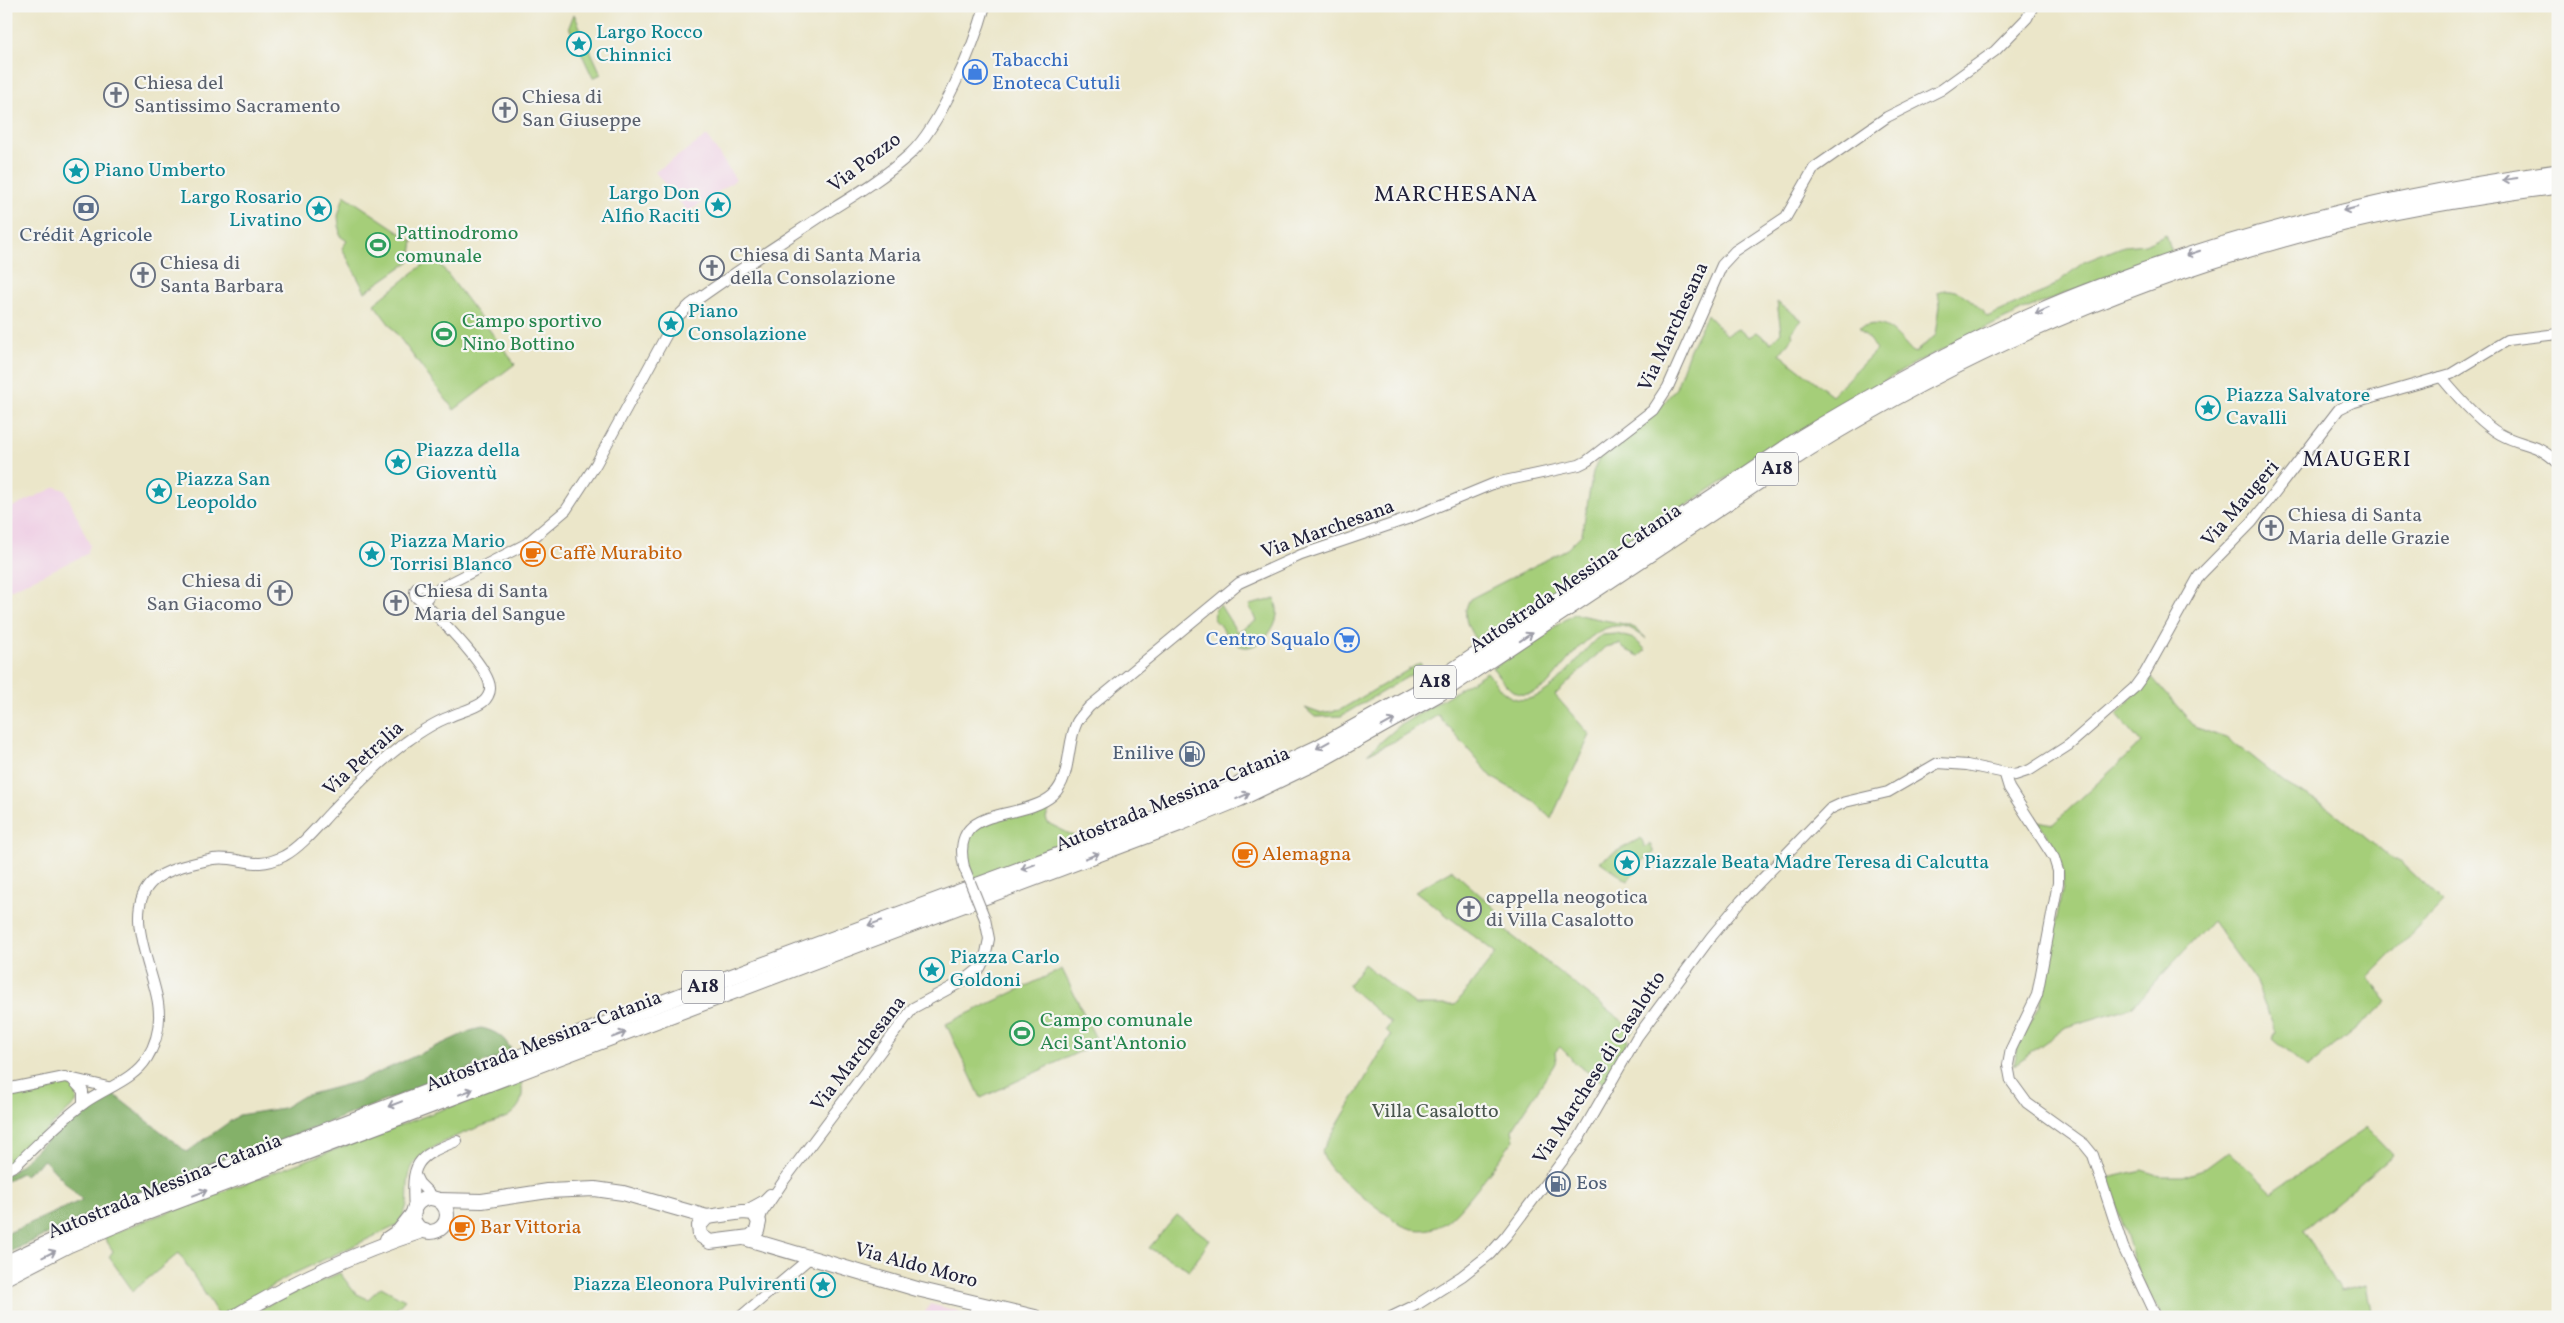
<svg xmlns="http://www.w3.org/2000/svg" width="2564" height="1323" font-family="Vollkorn,serif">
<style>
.built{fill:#efd0e5}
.green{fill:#a5ce79;stroke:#64785a}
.forest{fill:#84b169;stroke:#536a52}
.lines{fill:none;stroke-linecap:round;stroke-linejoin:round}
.minor-casing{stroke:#868482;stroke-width:12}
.major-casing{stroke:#868482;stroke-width:16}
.highway-casing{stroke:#868482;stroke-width:17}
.minor{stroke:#fff;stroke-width:10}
.major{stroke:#fff;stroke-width:14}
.highway{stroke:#fff;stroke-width:15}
.minor-bridge-casing{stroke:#868482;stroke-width:12;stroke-linecap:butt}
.minor-bridge{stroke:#fff;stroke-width:10}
.oneway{stroke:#9c9ca7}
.labels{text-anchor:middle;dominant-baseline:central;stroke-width:4.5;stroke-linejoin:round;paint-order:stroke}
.shield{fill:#f6f6f2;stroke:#626272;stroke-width:1}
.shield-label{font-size:19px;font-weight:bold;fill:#22223b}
.culture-label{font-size:20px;fill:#0d838f;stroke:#f6f6f2;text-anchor:start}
.shop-label{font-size:20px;fill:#366cbe;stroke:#f6f6f2;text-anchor:start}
.worship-label{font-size:20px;fill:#5b616d;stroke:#f6f6f2;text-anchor:start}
.street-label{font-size:20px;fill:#22223b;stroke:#f6f6f2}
.leisure-label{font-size:20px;fill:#27864d;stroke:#f6f6f2;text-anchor:start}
.service-label{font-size:20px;fill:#4e5e75;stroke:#f6f6f2}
.food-label{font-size:20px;fill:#c56008;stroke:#f6f6f2;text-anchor:start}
.park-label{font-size:20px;fill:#49564e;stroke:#f6f6f2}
.quarter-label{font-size:22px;letter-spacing:1px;fill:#22223b;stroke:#f6f6f2}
</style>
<rect width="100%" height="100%" fill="#f6f6f2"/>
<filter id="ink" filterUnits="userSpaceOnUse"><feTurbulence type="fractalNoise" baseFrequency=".02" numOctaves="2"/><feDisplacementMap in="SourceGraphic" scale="10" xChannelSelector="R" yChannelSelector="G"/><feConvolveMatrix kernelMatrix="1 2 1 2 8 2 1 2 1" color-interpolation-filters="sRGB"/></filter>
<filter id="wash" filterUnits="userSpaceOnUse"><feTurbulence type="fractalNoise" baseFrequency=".0096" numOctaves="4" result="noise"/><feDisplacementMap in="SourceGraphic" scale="20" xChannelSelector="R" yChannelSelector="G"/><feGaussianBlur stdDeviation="1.12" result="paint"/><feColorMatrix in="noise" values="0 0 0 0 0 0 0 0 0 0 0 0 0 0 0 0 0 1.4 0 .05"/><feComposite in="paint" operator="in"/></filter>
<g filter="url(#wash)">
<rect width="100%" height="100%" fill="#ebe6c9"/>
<g class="built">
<path d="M707 136 736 180 688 212 655 172Z"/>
<path d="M56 487 65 490 90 545 87 554 6 592V510Z"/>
<path d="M930 1304 958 1311 961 1317H922Z"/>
</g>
<g class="green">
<path d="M574 14 601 74 593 78 569 27Z"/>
<path d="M344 195 413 241 410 261 365 292 342 248 347 241 340 236 338 216Z"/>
<path d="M2166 234 2172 252 2023 310 1917 362 1779 443 1479 645C1469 629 1460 617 1470 599L1567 549 1582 534 1593 472 1599 458 1654 415 1676 388 1690 349 1707 315 1726 335 1738 329 1749 337 1757 332 1771 343 1781 332 1777 302 1802 320 1791 332 1793 336 1780 354 1832 395 1877 349 1859 328C1887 316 1896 335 1914 353L1936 335 1940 305 1938 292C1956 283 1977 304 1987 317L2048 290 2084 262 2124 246 2145 244Z"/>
<path d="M434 256 515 364 454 410 374 304Z"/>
<path d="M1275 599C1276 605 1278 609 1277 615 1275 632 1253 657 1235 643 1227 637 1221 626 1214 619L1215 610 1220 605 1237 632 1256 621 1249 605Z"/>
<path d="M1574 614 1624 624 1635 628 1647 639C1639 634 1631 627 1622 626 1593 622 1565 665 1547 685 1519 704 1510 692 1493 668Z"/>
<path d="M1617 634 1634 639 1646 650 1639 656 1624 649 1620 644 1605 647 1555 695 1590 735 1551 819 1534 801 1493 778 1438 715 1397 740 1367 754 1399 726 1487 672C1494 680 1501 693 1511 697 1543 712 1576 658 1596 639L1602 635Z"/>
<path d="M1420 663 1422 666 1411 675 1341 716 1315 717 1305 708 1319 713 1340 710Z"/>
<path d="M2150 675 2196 728 2227 738 2288 785 2329 808 2388 856 2402 863 2443 902 2368 978 2388 1002 2307 1068 2273 1039 2276 1033 2255 980 2212 921 2132 1007 2066 1027 2014 1065 2018 1046 2040 1005 2063 886C2065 859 2052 844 2038 821L2053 824 2141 743 2117 715Z"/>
<path d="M1047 803 1050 807 1046 818 1048 823 1078 838 973 879 966 859 970 834 980 825Z"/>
<path d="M1641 838 1645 847 1650 844 1654 853 1645 859 1628 881 1599 861Z"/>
<path d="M1452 870 1497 910 1495 913 1506 922 1502 928 1634 1030 1626 1037 1628 1041 1605 1084 1572 1061 1571 1058 1560 1047 1555 1052 1556 1060 1554 1065 1512 1130 1514 1140C1499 1158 1459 1217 1441 1225 1428 1232 1413 1231 1401 1225 1381 1209 1325 1175 1322 1151L1391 1035 1386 1030 1391 1023 1348 986 1364 964 1415 1005H1455L1496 953 1415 891Z"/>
<path d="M1062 969 1098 1043 981 1098 946 1024Z"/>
<path d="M521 1080C524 1097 522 1107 507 1117 482 1127 417 1145 410 1172 404 1196 414 1203 396 1226L293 1274 219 1316 179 1253 133 1291 109 1257 113 1251 104 1237 136 1224Z"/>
<path d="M66 1083C74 1088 79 1093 76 1103L15 1160 6 1165V1096Z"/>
<path d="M2367 1128 2393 1155 2303 1230 2341 1291 2366 1285 2372 1317H2162L2138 1272 2108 1178 2142 1170 2160 1176H2182L2206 1168 2229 1151 2272 1192Z"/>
<path d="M1177 1215 1210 1240 1190 1270 1149 1248Z"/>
<path d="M340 1273 355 1293 368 1299 381 1287 405 1300 389 1317H248L276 1300Z"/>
</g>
<path class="forest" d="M481 1028C496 1031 506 1038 512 1052L89 1214 6 1254V1234L82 1200 44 1160 25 1175 21 1173 6 1181V1175L15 1170C40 1147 81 1103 112 1093L187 1152 239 1115 283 1108 303 1096 360 1081 470 1031Z"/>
</g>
<g filter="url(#ink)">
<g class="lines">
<defs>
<g id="minor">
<path d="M2441 377C2456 395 2480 423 2500 434 2523 447 2535 441 2558 463"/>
<circle cx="422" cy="593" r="7"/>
<path d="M429 594 526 544 566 510 596 464 675 319 691 304C735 272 781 243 826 213 855 195 885 177 910 154 940 126 974 46 985 6"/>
<path d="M2005 775 2009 788 2054 858 2058 871V883L2037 995 2011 1049 2008 1065 2011 1081 2027 1103 2084 1144 2093 1155 2123 1247 2156 1317"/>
<path d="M964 867C949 802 1021 823 1053 795 1072 777 1066 744 1077 722 1080 717 1085 712 1089 707L1239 583 1301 555 1410 518 1495 483 1579 465 1587 461 1653 410 1668 387 1722 265 1735 251 1786 217 1814 168 1887 117 1941 90 1995 51 2027 18 2033 6"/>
<path d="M71 1078 83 1091V1104"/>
<path d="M6 1089 65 1077 108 1087"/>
<path d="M6 1170 16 1165C38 1144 59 1122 83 1104 103 1089 134 1080 147 1058 157 1042 161 1022 158 1003 153 968 121 910 153 881 167 868 196 863 213 859 241 855 253 872 284 856 302 846 317 827 331 812 355 787 378 763 406 742 420 732 433 723 449 717 459 712 474 709 483 702 487 699 490 693 490 689 492 669 436 615 421 600"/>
<path d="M415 1175 419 1183 435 1199"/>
<path d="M414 1209C411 1163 415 1157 457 1141"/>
<path d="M743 1212 763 1201 770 1194"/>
<path d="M759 1222 762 1213 785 1179 913 1008 965 980 980 968 985 958 989 939 985 919"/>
<path d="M740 1317 811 1257"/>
<path d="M971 1317 980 1304"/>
<path d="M1391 1317 1418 1304 1462 1276 1490 1254 1506 1236 1578 1140 1637 1037 1711 937 1741 901 1830 809 1845 802 1888 792 1938 763 1967 765 2015 775 2030 770 2069 745 2134 688 2145 673 2199 576 2252 522 2339 409 2351 403 2451 374 2507 340 2558 334"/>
</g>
<g id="major">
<circle cx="430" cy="1215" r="17"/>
<path d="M438 1200 482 1201 548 1191 595 1189 623 1193 707 1217"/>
<path d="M743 1212 754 1213 759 1222 757 1231 750 1237 710 1242 700 1235 699 1226 707 1217Z"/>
<path d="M744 1238 917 1289 1035 1317"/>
<path d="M387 1239 399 1231 414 1212"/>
<path d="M234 1317C294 1281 358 1252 425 1230"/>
</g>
<g id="highway">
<path d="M6 1263 127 1206 698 989 1172 813 1234 787 1317 748 1434 683 1802 437C1897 380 1995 326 2099 287 2247 230 2400 194 2558 172"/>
<path d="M6 1277 68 1245 132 1218 1178 824 1239 799 1322 759 1440 693 1811 447C1971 348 2143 275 2325 228 2401 208 2480 196 2558 186"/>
</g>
</defs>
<use href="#minor" class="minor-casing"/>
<use href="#major" class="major-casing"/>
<use href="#highway" class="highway-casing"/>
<use href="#minor" class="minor"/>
<use href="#major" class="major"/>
<use href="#highway" class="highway"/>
<defs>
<path id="minor-bridge" d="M964 867 985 919"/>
</defs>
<use href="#minor-bridge" class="minor-bridge-casing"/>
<use href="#minor-bridge" class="minor-bridge"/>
</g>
<defs><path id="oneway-shaft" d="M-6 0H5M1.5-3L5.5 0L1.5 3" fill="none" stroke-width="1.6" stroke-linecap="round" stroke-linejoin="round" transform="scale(1.25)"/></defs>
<g class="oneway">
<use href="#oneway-shaft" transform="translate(2510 179) rotate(172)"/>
<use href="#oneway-shaft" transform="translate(2350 209) rotate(167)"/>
<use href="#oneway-shaft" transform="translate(2193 253) rotate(162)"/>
<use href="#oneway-shaft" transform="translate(2042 311) rotate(156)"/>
<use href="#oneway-shaft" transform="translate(1526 637) rotate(-34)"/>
<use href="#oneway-shaft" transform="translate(1388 723) rotate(-29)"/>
<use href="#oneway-shaft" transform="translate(1323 745) rotate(151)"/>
<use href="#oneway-shaft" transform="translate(1243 796) rotate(-25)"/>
<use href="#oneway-shaft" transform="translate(1092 856) rotate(-21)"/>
<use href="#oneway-shaft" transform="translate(1028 867) rotate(160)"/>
<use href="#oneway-shaft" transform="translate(875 923) rotate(160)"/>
<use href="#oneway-shaft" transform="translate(619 1035) rotate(-21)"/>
<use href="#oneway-shaft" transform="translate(466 1092) rotate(-21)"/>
<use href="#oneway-shaft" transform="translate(395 1104) rotate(159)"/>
<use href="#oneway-shaft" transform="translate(200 1193) rotate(-21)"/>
<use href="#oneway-shaft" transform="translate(49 1254) rotate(-26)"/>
</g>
</g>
<defs>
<symbol id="sight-ring" viewBox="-11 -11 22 22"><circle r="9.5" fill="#f6f6f2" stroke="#0f9aa8" stroke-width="1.5"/><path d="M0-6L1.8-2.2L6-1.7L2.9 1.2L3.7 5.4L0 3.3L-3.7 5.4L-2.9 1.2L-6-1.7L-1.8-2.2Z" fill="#0f9aa8"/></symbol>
<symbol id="shop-ring" viewBox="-11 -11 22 22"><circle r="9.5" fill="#f6f6f2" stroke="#3f7fe0" stroke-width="1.5"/><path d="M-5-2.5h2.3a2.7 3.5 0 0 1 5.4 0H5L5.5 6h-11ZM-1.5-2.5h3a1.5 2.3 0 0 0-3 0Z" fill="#3f7fe0"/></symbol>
<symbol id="church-ring" viewBox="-11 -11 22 22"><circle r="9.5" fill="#f6f6f2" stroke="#6b7280" stroke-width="1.5"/><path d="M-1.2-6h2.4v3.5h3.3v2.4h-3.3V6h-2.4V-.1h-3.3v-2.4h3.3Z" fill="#6b7280"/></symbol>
<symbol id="bank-ring" viewBox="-11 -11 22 22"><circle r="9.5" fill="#f6f6f2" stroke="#5c6f8a" stroke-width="1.5"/><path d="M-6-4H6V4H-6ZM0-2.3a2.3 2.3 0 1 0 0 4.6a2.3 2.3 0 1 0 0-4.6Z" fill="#5c6f8a"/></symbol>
<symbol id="stadium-ring" viewBox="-11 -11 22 22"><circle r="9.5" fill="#f6f6f2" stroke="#2e9e5b" stroke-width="1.5"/><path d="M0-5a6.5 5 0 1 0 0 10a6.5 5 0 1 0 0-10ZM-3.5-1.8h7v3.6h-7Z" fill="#2e9e5b"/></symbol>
<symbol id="cafe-ring" viewBox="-11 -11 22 22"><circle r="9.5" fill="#f6f6f2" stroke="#e8710a" stroke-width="1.5"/><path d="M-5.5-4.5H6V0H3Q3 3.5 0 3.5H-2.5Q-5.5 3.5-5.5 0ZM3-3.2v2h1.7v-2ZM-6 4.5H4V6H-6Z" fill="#e8710a"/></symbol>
<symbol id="supermarket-ring" viewBox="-11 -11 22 22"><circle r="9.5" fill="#f6f6f2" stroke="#3f7fe0" stroke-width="1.5"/><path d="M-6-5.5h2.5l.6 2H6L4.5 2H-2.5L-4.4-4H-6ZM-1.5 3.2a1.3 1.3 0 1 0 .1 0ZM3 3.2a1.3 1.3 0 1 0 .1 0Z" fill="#3f7fe0"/></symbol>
<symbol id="fuel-ring" viewBox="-11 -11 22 22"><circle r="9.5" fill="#f6f6f2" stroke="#5c6f8a" stroke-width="1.5"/><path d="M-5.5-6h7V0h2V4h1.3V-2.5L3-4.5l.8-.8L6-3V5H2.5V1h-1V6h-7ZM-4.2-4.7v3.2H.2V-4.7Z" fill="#5c6f8a"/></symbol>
</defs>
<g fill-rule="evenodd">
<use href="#sight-ring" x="565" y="30" width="28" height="28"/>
<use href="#shop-ring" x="961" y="58" width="28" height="28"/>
<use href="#church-ring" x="102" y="81" width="28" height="28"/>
<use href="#church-ring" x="491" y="96" width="28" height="28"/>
<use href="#sight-ring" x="62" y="157" width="28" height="28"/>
<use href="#sight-ring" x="704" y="191" width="28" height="28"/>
<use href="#bank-ring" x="72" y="194" width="28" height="28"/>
<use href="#sight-ring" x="305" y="195" width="28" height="28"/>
<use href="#stadium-ring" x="364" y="231" width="28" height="28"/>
<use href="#church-ring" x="698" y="254" width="28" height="28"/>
<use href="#church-ring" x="129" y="261" width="28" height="28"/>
<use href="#sight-ring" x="657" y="310" width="28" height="28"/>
<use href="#stadium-ring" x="430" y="320" width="28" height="28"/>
<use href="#sight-ring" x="2194" y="394" width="28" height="28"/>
<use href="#sight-ring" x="384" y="448" width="28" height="28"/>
<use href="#sight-ring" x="145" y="477" width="28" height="28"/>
<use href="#church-ring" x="2257" y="514" width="28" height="28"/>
<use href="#sight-ring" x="358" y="540" width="28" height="28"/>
<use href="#cafe-ring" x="519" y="540" width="28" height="28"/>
<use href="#church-ring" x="266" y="579" width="28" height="28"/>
<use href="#church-ring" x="382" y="589" width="28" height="28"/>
<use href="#supermarket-ring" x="1333" y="626" width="28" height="28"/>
<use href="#fuel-ring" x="1178" y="740" width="28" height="28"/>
<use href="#cafe-ring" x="1231" y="841" width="28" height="28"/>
<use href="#sight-ring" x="1613" y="849" width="28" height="28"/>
<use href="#church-ring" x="1455" y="895" width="28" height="28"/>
<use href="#sight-ring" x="918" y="956" width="28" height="28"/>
<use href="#stadium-ring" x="1008" y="1019" width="28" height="28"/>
<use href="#fuel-ring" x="1544" y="1170" width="28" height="28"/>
<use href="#cafe-ring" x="448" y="1214" width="28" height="28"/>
<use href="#sight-ring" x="809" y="1271" width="28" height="28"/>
</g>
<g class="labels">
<g class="shield">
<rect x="1756" y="452.5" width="42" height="33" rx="4"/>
<rect x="1414" y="665.5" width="42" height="33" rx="4"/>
<rect x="682" y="970.5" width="42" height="33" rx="4"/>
</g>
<g class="shield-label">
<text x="1777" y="469">A18</text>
<text x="1435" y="682">A18</text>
<text x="703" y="987">A18</text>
</g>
<g class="culture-label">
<text x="596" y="33">Largo Rocco<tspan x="596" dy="23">Chinnici</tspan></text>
<text x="94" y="171">Piano Umberto</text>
<text x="700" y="194" text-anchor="end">Largo Don<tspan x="700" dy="23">Alfio Raciti</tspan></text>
<text x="302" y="198" text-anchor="end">Largo Rosario<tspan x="302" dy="23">Livatino</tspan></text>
<text x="688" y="312">Piano<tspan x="688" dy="23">Consolazione</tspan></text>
<text x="2226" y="396">Piazza Salvatore<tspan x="2226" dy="23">Cavalli</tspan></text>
<text x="416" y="451">Piazza della<tspan x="416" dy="23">Gioventù</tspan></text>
<text x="176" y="480">Piazza San<tspan x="176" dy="23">Leopoldo</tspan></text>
<text x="390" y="542">Piazza Mario<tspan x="390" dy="23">Torrisi Blanco</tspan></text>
<text x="1644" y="863">Piazzale Beata Madre Teresa di Calcutta</text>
<text x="950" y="958">Piazza Carlo<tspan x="950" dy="23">Goldoni</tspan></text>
<text x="806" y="1285" text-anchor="end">Piazza Eleonora Pulvirenti</text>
</g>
<g class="shop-label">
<text x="992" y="61">Tabacchi<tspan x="992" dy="23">Enoteca Cutuli</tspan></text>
<text x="1330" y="640" text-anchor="end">Centro Squalo</text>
</g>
<g class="worship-label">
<text x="134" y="84">Chiesa del<tspan x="134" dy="23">Santissimo Sacramento</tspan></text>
<text x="522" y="98">Chiesa di<tspan x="522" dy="23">San Giuseppe</tspan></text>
<text x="730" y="256">Chiesa di Santa Maria<tspan x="730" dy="23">della Consolazione</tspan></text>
<text x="160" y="264">Chiesa di<tspan x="160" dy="23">Santa Barbara</tspan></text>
<text x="2288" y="516">Chiesa di Santa<tspan x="2288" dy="23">Maria delle Grazie</tspan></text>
<text x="262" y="582" text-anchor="end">Chiesa di<tspan x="262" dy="23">San Giacomo</tspan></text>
<text x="414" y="592">Chiesa di Santa<tspan x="414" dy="23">Maria del Sangue</tspan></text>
<text x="1486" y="898">cappella neogotica<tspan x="1486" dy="23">di Villa Casalotto</tspan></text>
</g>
<g class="street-label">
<text transform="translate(865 163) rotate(-37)">Via Pozzo</text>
<text transform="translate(1674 327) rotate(-65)">Via Marchesana</text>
<text transform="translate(2241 504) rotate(-49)">Via Maugeri</text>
<text transform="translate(1328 530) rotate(-20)">Via Marchesana</text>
<text transform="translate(1576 579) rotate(-34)">Autostrada Messina-Catania</text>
<text transform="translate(364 759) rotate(-42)">Via Petralia</text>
<text transform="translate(1173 800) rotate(-22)">Autostrada Messina-Catania</text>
<text transform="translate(544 1042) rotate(-21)">Autostrada Messina-Catania</text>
<text transform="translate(859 1054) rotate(-52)">Via Marchesana</text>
<text transform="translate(1600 1068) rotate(-57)">Via Marchese di Casalotto</text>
<text transform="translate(165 1187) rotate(-22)">Autostrada Messina-Catania</text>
<text transform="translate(916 1266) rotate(15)">Via Aldo Moro</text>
</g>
<g class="leisure-label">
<text x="396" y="234">Pattinodromo<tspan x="396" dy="23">comunale</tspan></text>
<text x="462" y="322">Campo sportivo<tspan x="462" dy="23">Nino Bottino</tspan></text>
<text x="1040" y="1021">Campo comunale<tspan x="1040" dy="23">Aci Sant'Antonio</tspan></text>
</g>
<g class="service-label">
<text x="86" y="236">Crédit Agricole</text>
<text x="1174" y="754" text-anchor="end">Enilive</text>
<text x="1576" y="1184" text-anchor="start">Eos</text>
</g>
<g class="food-label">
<text x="550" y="554">Caffè Murabito</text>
<text x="1262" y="855">Alemagna</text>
<text x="480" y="1228">Bar Vittoria</text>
</g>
<g class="park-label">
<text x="1435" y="1112">Villa Casalotto</text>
</g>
<g class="quarter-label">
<text x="1456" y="195">MARCHESANA</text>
<text x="2357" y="460">MAUGERI</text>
</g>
</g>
<rect width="2564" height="1323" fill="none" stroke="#f6f6f2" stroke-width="25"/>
</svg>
